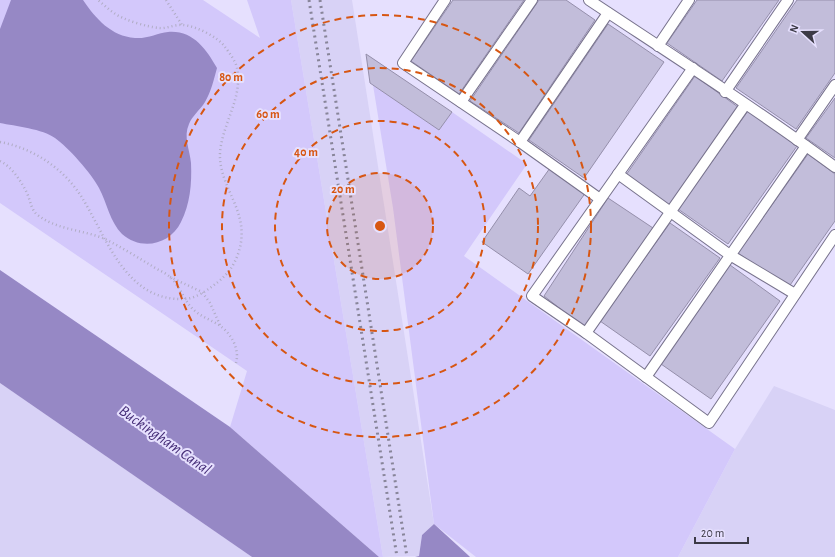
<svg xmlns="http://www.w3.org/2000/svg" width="835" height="557" font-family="'Alegreya Sans',sans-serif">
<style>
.built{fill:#d8d2f6}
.green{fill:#d3c8fb}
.water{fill:#9688c5}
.building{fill:#c2bdda;stroke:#958fab}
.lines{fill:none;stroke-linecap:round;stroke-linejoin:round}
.lane-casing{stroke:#78738d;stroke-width:12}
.path{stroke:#b0acc4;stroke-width:2.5;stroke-dasharray:1 3;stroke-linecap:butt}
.lane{stroke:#fff;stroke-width:10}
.rail{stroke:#888599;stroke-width:3;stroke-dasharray:2 4;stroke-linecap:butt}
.ring{fill:none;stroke:#d75612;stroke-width:2;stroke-dasharray:7 5}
.labels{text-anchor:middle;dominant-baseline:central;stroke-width:4;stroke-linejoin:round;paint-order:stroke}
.water-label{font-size:16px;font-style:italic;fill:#452d77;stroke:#e6e0fe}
.centre{fill:#d75612;stroke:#e6e0fe;stroke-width:2}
.ring-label{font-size:12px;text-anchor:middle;font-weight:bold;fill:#d75612;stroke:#e6e0fe;stroke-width:4;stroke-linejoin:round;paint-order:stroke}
</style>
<rect width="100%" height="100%" fill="#e6e0fe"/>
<g class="built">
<path d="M291 0H352L434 524 422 535 419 556 383 557Z"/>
<path d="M0 383 252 557H0Z"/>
<path d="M774 386 835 410V557H678L735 449Z"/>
</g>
<g class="green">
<path d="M0 0H203L260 38 247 0H291L383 557H379L230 427 247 371 0 203Z"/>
<path d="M373 85 439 130 452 112 527 164 464 256 735 449 678 557H476L434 524 393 208Z"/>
</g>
<g class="water">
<path d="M11 0H83C96 19 111 36 135 38 147 39 158 33 168 32 193 30 206 49 217 68 214 79 211 92 205 102 200 110 192 116 189 124 183 137 190 150 191 163 192 184 190 204 181 222 170 245 141 251 122 234 110 222 107 203 99 188 92 174 68 147 55 138 43 129 15 126 0 123V29Z"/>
<path d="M0 270 230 427 379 557H252L0 383Z"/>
<path d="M434 524 468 555 470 557H415L419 556 422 535Z"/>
</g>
<g class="building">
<path d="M453 0H524L459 94 411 61Z"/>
<path d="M539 0H566L595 20 519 133 470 101Z"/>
<path d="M697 0H779L722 81 667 43Z"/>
<path d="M797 0H835V73L796 129 736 88Z"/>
<path d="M608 24 664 62 584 178 529 140Z"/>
<path d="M366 54 452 112 439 130 370 83Z"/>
<path d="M695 76 738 107 669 205 626 175Z"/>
<path d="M835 98V158L806 138Z"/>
<path d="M748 111 797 146 728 244 678 209Z"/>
<path d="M808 154 835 174V221L788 288 738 253Z"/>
<path d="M550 168 586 192 528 274 482 242 519 188 530 196Z"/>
<path d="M608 198 656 230 586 329 544 296Z"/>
<path d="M670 223 720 258 650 356 600 321Z"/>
<path d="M730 265 780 301 711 399 661 364Z"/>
</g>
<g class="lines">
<defs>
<g id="lane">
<path d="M445 0 403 63 520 142 600 199"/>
<path d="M589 0C672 55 755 108 835 167"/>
<path d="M658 46 689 0"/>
<path d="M693 68 532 296 586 333 709 423 835 235"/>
<path d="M725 92 788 0"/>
<path d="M461 102 532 0"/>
<path d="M797 140 835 85"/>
<path d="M520 142 608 13"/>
<path d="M618 174 730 255 795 294"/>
<path d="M586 333 745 105"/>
<path d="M646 377 806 146"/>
</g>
</defs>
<use href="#lane" class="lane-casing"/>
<g class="path">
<path d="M166 0 182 25"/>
<path d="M0 142C33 148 63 168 81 196 107 237 125 302 185 299 197 298 209 289 218 282 229 273 235 264 239 251 251 211 218 188 220 152 223 122 243 98 237 68 236 62 229 52 225 47 218 37 196 26 183 25 175 24 167 29 159 28 148 27 123 20 114 13 108 9 103 4 98 0"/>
<path d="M0 161C12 167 21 181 27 193 31 202 31 211 39 216 58 230 84 230 105 239 121 247 137 257 152 266 158 270 166 273 170 277 181 287 184 302 195 311 202 317 211 320 219 325 231 333 240 349 236 363"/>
<path d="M170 277 202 292 210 303 220 325"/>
</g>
<use href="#lane" class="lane"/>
<g class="rail">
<path d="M309 0 397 557"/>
<path d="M320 0 407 557"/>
</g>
</g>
<circle cx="380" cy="226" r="53" fill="#d75612" fill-opacity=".12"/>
<g class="ring">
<circle cx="380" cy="226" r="53"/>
<circle cx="380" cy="226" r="105"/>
<circle cx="380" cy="226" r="158"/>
<circle cx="380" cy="226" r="211"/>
</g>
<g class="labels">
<g class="water-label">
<text transform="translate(165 440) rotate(35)">Buckingham Canal</text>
</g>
</g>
<circle cx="380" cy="226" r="6" class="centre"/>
<g class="ring-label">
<text x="231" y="81">80 m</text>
<text x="268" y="118">60 m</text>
<text x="306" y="156">40 m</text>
<text x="343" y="193">20 m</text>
</g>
<g transform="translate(803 32) rotate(291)" stroke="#e6e0fe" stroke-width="3" paint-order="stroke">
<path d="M0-3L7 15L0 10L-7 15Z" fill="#3c3a46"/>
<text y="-6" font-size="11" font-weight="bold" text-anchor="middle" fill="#3c3a46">N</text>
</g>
<path d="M695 537v6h53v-6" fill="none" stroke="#3c3a46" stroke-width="2"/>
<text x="701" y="537" font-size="12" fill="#3c3a46" stroke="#e6e0fe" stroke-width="3" paint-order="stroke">20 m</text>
</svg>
